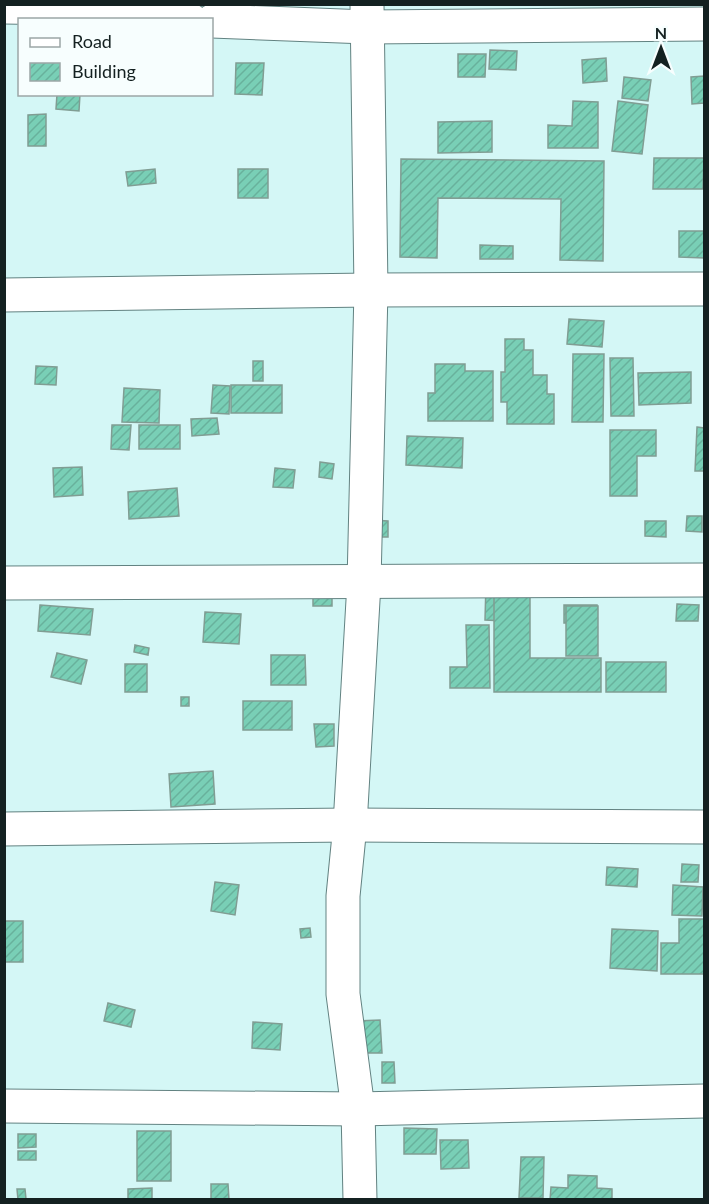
<svg xmlns="http://www.w3.org/2000/svg" width="709" height="1204" font-family="Lato,sans-serif">
<style>
.building{fill:url(#building-hatch);stroke:#809d93;stroke-width:1.5}
.lines{fill:none;stroke-linecap:round;stroke-linejoin:round}
.minor-casing{stroke:#628281;stroke-width:35}
.minor{stroke:#fff;stroke-width:33}
</style>
<defs>
<pattern id="building-hatch" width="6" height="6" patternUnits="userSpaceOnUse" patternTransform="scale(1.5)"><rect width="6" height="6" fill="#79cfb6"/><path d="M-1 1l2-2M0 6l6-6M5 7l2-2" fill="none" stroke="#68b19c"/></pattern>
</defs>
<rect width="100%" height="100%" fill="#d4f7f6"/>
<g class="building">
<path d="M490 50 517 51 516 70 489 69Z"/>
<path d="M458 54H486L485 77H458Z"/>
<path d="M606 58 607 81 583 83 582 60Z"/>
<path d="M236 63H264L262 95 235 94Z"/>
<path d="M704 76V103L692 104 691 77Z"/>
<path d="M624 77 651 80 648 101 622 98Z"/>
<path d="M57 94H80L79 111 56 109Z"/>
<path d="M573 101 598 102V148H548V125L572 126Z"/>
<path d="M618 101 648 105 642 154 612 151Z"/>
<path d="M46 114V146H28V115Z"/>
<path d="M492 121V152L438 153V122Z"/>
<path d="M654 158H704L703 189H653Z"/>
<path d="M401 159 604 161 603 261 560 260 561 199 438 198 437 258 400 257Z"/>
<path d="M155 169 156 183 128 186 126 172Z"/>
<rect x="238" y="169" width="30" height="29"/>
<path d="M679 231H704V258L679 257Z"/>
<path d="M480 245 513 246V259H480Z"/>
<path d="M569 319 604 321 602 347 567 344Z"/>
<path d="M505 339H524V350H533V375H547V394H554V424H507V402H501V372H505Z"/>
<path d="M573 354H604L603 422H572Z"/>
<path d="M610 358H633L634 416H611Z"/>
<rect x="253" y="361" width="10" height="20"/>
<path d="M435 364H465V371H493V421H428V393H435Z"/>
<path d="M36 366 57 367 56 385 35 384Z"/>
<path d="M691 372V403L639 405 638 373Z"/>
<path d="M213 385 230 386 229 414 211 413Z"/>
<rect x="231" y="385" width="51" height="28"/>
<path d="M124 388 160 390 159 423 122 422Z"/>
<path d="M217 418 219 434 192 436 191 419Z"/>
<path d="M112 425H131L129 450 111 449Z"/>
<rect x="139" y="425" width="41" height="24"/>
<path d="M697 427 704 428V471H695Z"/>
<path d="M610 430H656V456H637V496H610Z"/>
<path d="M407 436 463 438 462 468 406 465Z"/>
<path d="M320 462 334 464 332 479 319 477Z"/>
<path d="M82 467 83 495 54 497 53 468Z"/>
<path d="M275 468 295 470 293 488 273 487Z"/>
<path d="M177 488 179 516 129 519 128 492Z"/>
<path d="M687 516H702V532L686 531Z"/>
<path d="M371 520 388 521V537H371Z"/>
<path d="M645 521H666V537L645 536Z"/>
<path d="M486 583 529 585 528 622 485 620Z"/>
<path d="M494 584H530V658H601V692H494Z"/>
<rect x="313" y="589" width="19" height="17"/>
<path d="M677 604 699 605 698 621H676Z"/>
<path d="M40 605 93 609 90 635 38 631Z"/>
<rect x="564" y="605" width="33" height="18"/>
<rect x="566" y="606" width="32" height="50"/>
<path d="M205 612 241 614 239 644 203 642Z"/>
<path d="M466 625H489L490 688H450V667H467Z"/>
<path d="M135 645 149 648 148 655 134 652Z"/>
<path d="M57 653 87 660 81 684 51 677Z"/>
<path d="M271 655H305L306 685H271Z"/>
<rect x="606" y="662" width="60" height="30"/>
<rect x="125" y="664" width="22" height="28"/>
<rect x="181" y="697" width="8" height="9"/>
<rect x="243" y="701" width="49" height="29"/>
<path d="M314 724H334V746L316 747Z"/>
<path d="M213 771 215 804 171 807 169 774Z"/>
<path d="M682 864 699 865 698 882H681Z"/>
<path d="M607 867 638 869 637 887 606 885Z"/>
<path d="M215 882 239 885 235 915 211 911Z"/>
<path d="M673 885 703 887 702 916 672 915Z"/>
<path d="M679 919H704V974H661V943H679Z"/>
<rect x="4" y="921" width="19" height="41"/>
<path d="M310 928 311 937 301 938 300 929Z"/>
<path d="M612 929 658 931 657 971 610 968Z"/>
<path d="M108 1003 135 1010 131 1027 104 1021Z"/>
<path d="M380 1020 382 1053H358L356 1021Z"/>
<path d="M253 1022 282 1024 280 1050 252 1048Z"/>
<path d="M382 1062H394L395 1083H382Z"/>
<path d="M404 1128 437 1129 436 1154H404Z"/>
<rect x="137" y="1131" width="34" height="50"/>
<path d="M18 1134H36V1147L18 1148Z"/>
<path d="M440 1140H468L469 1168 441 1169Z"/>
<rect x="18" y="1151" width="18" height="9"/>
<path d="M521 1157H544L543 1198H519Z"/>
<path d="M568 1175 597 1176V1188L612 1189V1200H550L551 1187 568 1188Z"/>
<path d="M211 1184H228L229 1200H211Z"/>
<path d="M152 1188V1200H128V1189Z"/>
<path d="M17 1189H25L26 1199 18 1200Z"/>
</g>
<g class="lines">
<defs>
<g id="minor">
<path d="M4 7 62 8 191 20"/>
<path d="M212 21 367 27 704 24"/>
<path d="M4 295 371 290 704 289"/>
<path d="M4 583 704 580"/>
<path d="M4 829 350 825 704 827"/>
<path d="M4 1106 358 1109 704 1101"/>
<path d="M360 1200 358 1109 343 994V896L350 825 364 583 371 290 367 4"/>
</g>
</defs>
<use href="#minor" class="minor-casing"/>
<use href="#minor" class="minor"/>
</g>
<rect width="709" height="1204" fill="none" stroke="#142121" stroke-width="12"/>
<rect x="18" y="18" width="195" height="78" fill="#f7fefe" stroke="#9ca6a6" stroke-width="1.5"/>
<rect x="30" y="38" width="30" height="9" fill="#ffffff" stroke="#9ca6a6" stroke-width="1.5"/>
<text x="72" y="48" font-size="18" fill="#142121">Road</text>
<rect x="30" y="63" width="30" height="18" fill="url(#building-hatch)" stroke="#9ca6a6" stroke-width="1.5"/>
<text x="72" y="78" font-size="18" fill="#142121">Building</text>
<g transform="translate(661 48)" stroke="#f7fefe" stroke-width="4.5" paint-order="stroke">
<path d="M0-4.5L10 22L0 15L-10 22Z" fill="#142121"/>
<text y="-9" font-size="16" font-weight="bold" text-anchor="middle" fill="#142121">N</text>
</g>
</svg>
